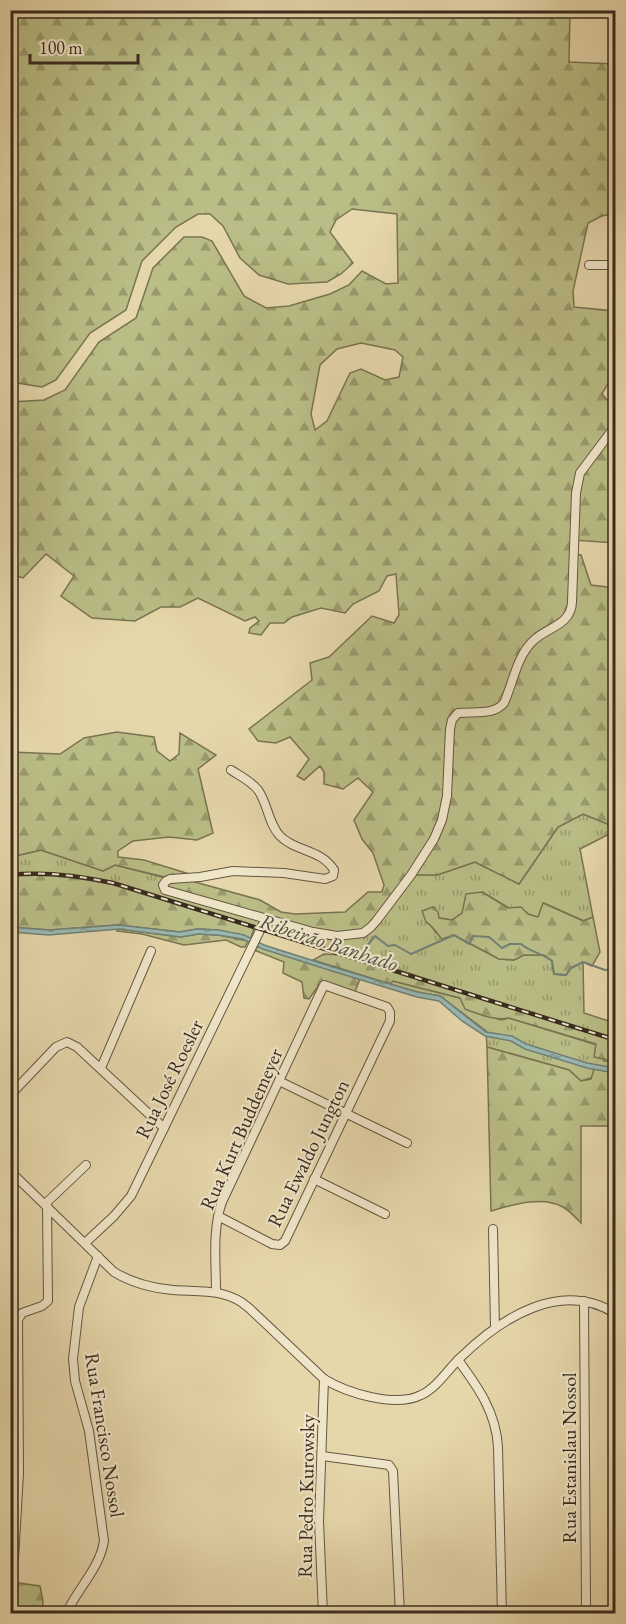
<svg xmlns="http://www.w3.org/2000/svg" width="626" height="1624" font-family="'EB Garamond',serif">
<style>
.grass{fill:url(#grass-tufts);stroke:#797452;stroke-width:1.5}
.forest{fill:url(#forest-firs);stroke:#797452;stroke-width:1.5;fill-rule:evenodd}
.water{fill:url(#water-ripples);stroke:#728077;stroke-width:1.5}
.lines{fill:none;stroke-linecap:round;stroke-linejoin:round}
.stream{stroke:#728077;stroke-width:2}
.minor-casing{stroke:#645641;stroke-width:10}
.minor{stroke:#efe5c8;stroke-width:8}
.rail-casing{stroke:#382b1e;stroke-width:4.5}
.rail{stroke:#efe5c8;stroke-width:2;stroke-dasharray:7;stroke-linecap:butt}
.labels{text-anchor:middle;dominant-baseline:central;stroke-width:4.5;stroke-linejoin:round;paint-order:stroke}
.street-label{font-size:20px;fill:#382b1e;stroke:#efe5c8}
.water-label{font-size:21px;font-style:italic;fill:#504e43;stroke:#efe5c8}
</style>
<defs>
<pattern id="grass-tufts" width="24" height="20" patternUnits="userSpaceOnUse" patternTransform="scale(1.5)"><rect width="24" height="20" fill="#babd86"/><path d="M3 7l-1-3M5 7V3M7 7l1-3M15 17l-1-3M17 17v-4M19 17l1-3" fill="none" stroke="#989a6d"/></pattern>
<pattern id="forest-firs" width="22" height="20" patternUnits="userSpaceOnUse" patternTransform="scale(1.5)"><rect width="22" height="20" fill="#babd86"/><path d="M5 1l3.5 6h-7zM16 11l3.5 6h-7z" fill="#989a6d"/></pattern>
<pattern id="water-ripples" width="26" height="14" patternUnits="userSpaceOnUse" patternTransform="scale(1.5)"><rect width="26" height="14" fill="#99b8b2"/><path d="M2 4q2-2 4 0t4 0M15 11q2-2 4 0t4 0" fill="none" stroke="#7e9690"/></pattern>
</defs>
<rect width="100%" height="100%" fill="#e6d7ab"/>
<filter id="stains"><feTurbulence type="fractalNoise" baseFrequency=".00333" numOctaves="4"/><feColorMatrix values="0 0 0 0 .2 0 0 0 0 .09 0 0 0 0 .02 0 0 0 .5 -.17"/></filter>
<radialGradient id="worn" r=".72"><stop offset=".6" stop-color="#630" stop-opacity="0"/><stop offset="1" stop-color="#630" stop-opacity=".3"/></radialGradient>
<g class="grass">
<path d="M583 814 615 827V831L580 849 593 917 584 921 544 903 539 918 528 914 521 908H509L482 892 462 913 452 920 439 918 433 907 423 911 436 933 454 935 499 959 514 960 524 955H544L552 961 554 974 566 975 571 968 583 962 584 1013 615 1023V1040L355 956 113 883C80 876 45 871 11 875L10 857 41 850 103 871 115 865 170 879 313 932 411 875H437L475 862 519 884 558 827Z"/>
<path d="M393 981 460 998 466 1009 501 1020 509 1018 597 1045 604 1061 615 1062V1070L581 1081 569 1070 487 1047 486 1031 440 996 417 992 390 984Z"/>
</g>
<g class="forest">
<path d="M10 11H570L569 62 615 64V213L602 216 588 223 573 291 574 307 615 311V371L602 394 615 409V543L574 540 573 554 581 555 591 585 615 588V827L583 814 558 827 519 884 475 862 437 875H411L371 927 337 936 165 890 169 878 115 865 103 871 41 850 11 857V752L60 754 84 738 117 732 154 737 157 751 170 761 179 754 180 733 216 755 198 769 213 833 197 840 169 837 133 841 118 851V857L144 860 199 877 184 879 260 900 281 912 295 914 345 912 368 892H382L384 885 373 853 362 839 354 820 373 792 358 778 343 789 324 784V772L320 766 304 780 297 776 309 759 290 737 276 743 258 741 249 729 312 680 310 663 329 657 372 616 394 623 399 615 396 574 387 576 379 591 353 604 345 613 321 608 292 617 284 623H270L261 635 249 633 250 628 259 621 255 617 245 621 198 598 180 607H161L135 621 92 618 61 596 74 576 46 554 23 578 11 574V402L44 400 65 390 99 342 136 318 153 268 184 237H202L212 241 244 296 266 308 289 306 330 294 349 285 362 271 386 284 398 283 397 214 352 209 336 220 330 232 353 263 341 274 327 282 288 284 259 275 240 258 223 226 210 214H198L176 227 142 261 126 310 90 333 56 380 42 387 11 382ZM361 343 395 350 403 357 399 377 385 380 361 369 350 373 327 421 315 430 311 414 320 365 337 349Z"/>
<path d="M52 874C122 881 188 906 254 928L251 938 218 930 197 929 180 932 118 925 49 930 11 927 10 875Z"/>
<path d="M482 892 508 908 521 907 528 914 538 917 543 903 583 921 593 917 600 952 592 966 583 962 571 968 566 975 554 974 552 961 544 955H524L514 960 499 959 454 935 442 939C436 933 433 926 426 922L422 911 433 907 438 912 439 918 452 920 462 913 466 894Z"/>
<path d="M119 929 181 937 198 934 218 935 248 941 245 947H241L226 940 184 945 142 934 117 931Z"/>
<path d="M255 946 352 976 360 979 354 994 325 983 319 985 309 999 304 998 302 982 283 973 284 962 254 950Z"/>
<path d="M324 954 355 956 615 1040V1062L594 1057 596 1044 509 1018C494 1021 479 1014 465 1009L460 998 393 981 390 984 313 960Z"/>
<path d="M487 1047 569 1070 581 1081 591 1079 595 1066 615 1070V1126H581V1223C576 1218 570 1211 563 1207 542 1195 512 1205 491 1211Z"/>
<path d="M19 1583 40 1586 43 1601 42 1613H13Z"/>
</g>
<path class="water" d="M118 925 180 932 197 929 218 930 244 935 264 945 333 967 417 992 440 996 486 1032 512 1036 526 1044 587 1063 615 1068V1073L587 1068 525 1049 511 1041 485 1036 462 1021 439 1001 417 997 332 971 263 949 243 939 218 935 198 934 181 937 119 929 49 935 11 932 10 927 49 930Z"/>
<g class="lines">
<path class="stream" d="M362 952 375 936 388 946 395 945 411 954 454 935 469 944 473 936 489 937 502 948 510 944H521C530 952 542 953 552 961L554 974 566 975 571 968 583 962 605 970 616 969"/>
<defs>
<g id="minor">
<path d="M614 58V10"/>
<path d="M589 265H616"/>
<path d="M231 770C240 776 251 781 258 790 268 804 268 823 280 836 296 852 321 849 334 870L333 876 325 879 284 873 233 871 200 877 170 879 166 881 163 885 165 890 313 932 337 936 363 933 371 927 377 920 411 875 434 839 442 820 447 796 450 729 452 720 458 713C474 711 493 716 504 703 513 683 517 655 534 640 548 627 571 625 572 602L576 493 580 473 616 425"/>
<path d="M101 1068 151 951"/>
<path d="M279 1081 407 1143"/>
<path d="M16 1089 56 1047 67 1042 77 1047 164 1128"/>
<path d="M10 1171 114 1272C132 1283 152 1288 173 1290 200 1292 227 1288 249 1308L324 1379C347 1393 395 1408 421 1395 437 1388 448 1369 461 1357 501 1318 561 1279 616 1314"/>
<path d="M314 1179 385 1214"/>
<path d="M45 1204 86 1165"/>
<path d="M493 1229 495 1328"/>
<path d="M85 1243 114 1216 131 1196 266 918"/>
<path d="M216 1292C216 1262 212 1230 222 1202L324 985 387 1007 390 1012V1021L285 1241 280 1245 272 1244 218 1216"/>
<path d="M458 1360C478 1387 496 1412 498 1447L502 1614"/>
<path d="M322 1456 382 1464 389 1465 393 1471 400 1614"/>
<path d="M10 1568 14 1559 19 1473 18 1320 22 1313 42 1306 48 1301 47 1206"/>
<path d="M66 1614C77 1589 100 1568 104 1541L89 1431 75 1381 73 1359 79 1307 98 1256"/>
<path d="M323 1614 319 1521 324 1379"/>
<path d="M583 1614 586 1605 584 1301"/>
</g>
</defs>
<use href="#minor" class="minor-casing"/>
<use href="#minor" class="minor"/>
<defs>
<path id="rail" d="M10 875C45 871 80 876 113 883L616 1040"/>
</defs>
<use href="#rail" class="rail-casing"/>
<use href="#rail" class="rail"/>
</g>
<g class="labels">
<g class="street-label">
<text transform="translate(169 1079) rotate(-64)">Rua José Roesler</text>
<text transform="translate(241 1129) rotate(-66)">Rua Kurt Buddemeyer</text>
<text transform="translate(308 1153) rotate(-64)">Rua Ewaldo Jungton</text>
<text transform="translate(105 1435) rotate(81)">Rua Francisco Nossol</text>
<text transform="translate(569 1458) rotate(-90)">Rua Estanislau Nossol</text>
<text transform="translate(306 1496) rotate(-89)">Rua Pedro Kurowsky</text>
</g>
<g class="water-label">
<text transform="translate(329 942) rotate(18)">Ribeirão Banhado</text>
</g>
</g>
<rect width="626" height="1624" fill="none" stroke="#e6d7ab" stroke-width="36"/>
<rect x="12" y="12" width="602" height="1600" fill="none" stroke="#382b1e" stroke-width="3"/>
<rect x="18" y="18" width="590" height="1588" fill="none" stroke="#382b1e" stroke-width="1.5"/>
<path d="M30 54v9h108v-9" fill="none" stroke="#382b1e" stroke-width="3"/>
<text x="39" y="54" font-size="18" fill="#382b1e" stroke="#efe5c8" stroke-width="4.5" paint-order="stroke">100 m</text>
<rect width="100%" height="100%" filter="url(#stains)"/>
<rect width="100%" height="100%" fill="url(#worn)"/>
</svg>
